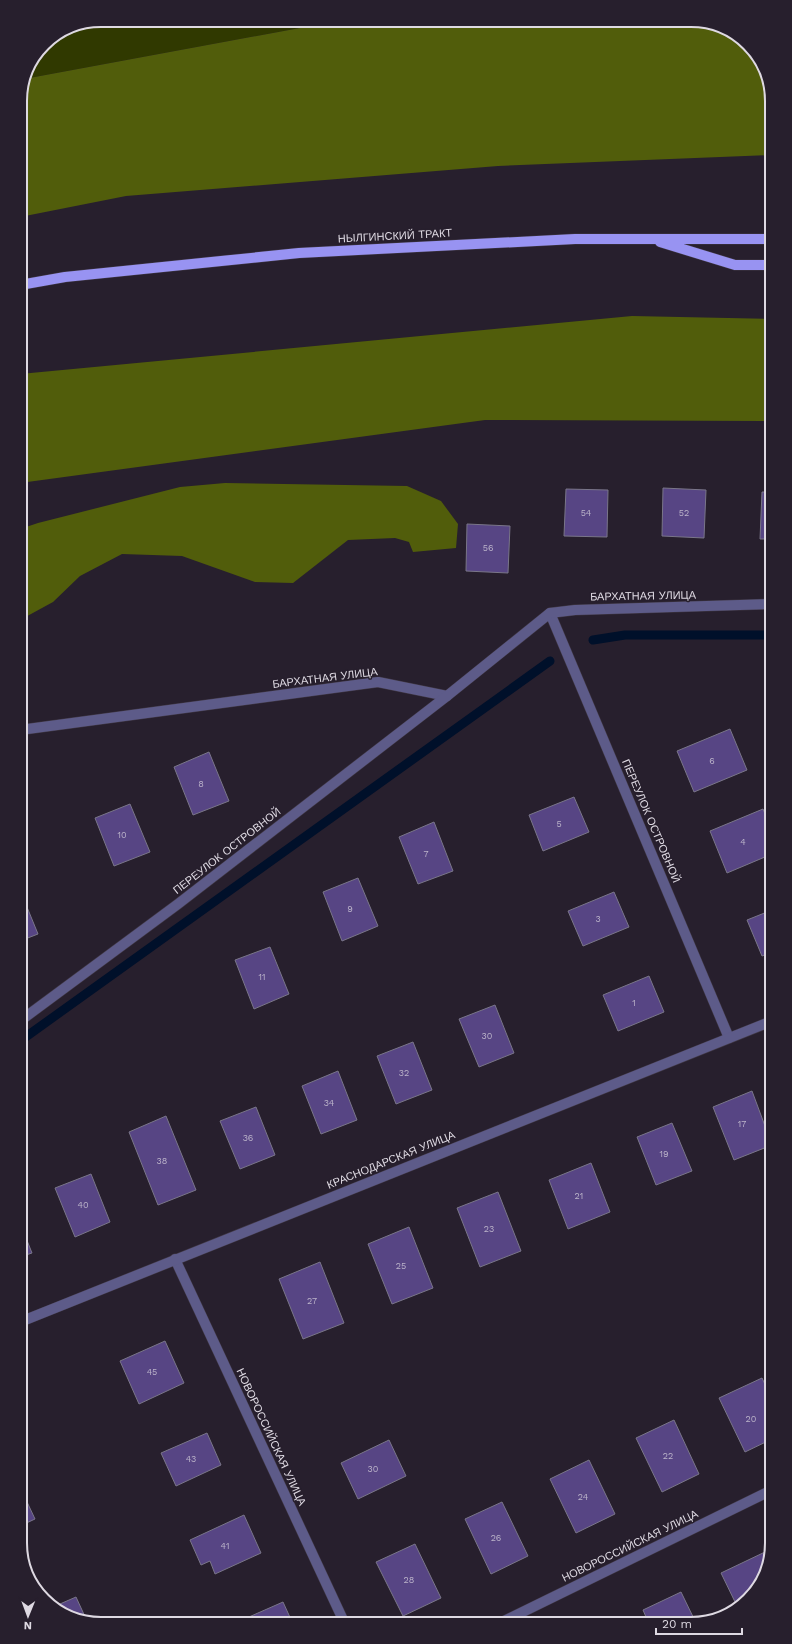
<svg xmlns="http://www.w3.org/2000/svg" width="792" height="1644" font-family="'Work Sans',sans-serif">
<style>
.green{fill:#303900}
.forest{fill:#515d0b}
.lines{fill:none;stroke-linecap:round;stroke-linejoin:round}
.stream{stroke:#00102a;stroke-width:9}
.building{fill:#574584;stroke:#7a7689}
.minor-casing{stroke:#413946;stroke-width:11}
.major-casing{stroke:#413946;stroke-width:11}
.minor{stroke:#5d5b89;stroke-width:10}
.major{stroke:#9893f2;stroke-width:10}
.labels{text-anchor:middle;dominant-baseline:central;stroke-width:3;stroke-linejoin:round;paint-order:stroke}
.number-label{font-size:9px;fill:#bcb4ca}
.street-label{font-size:11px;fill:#ded9e2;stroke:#271f2d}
.rim{fill:none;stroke:#ded9e2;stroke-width:2}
</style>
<rect width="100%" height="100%" fill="#271f2d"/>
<path class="green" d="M101 20H343L24 79C29 57 49 35 70 26 79 22 91 22 101 20Z"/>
<g class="forest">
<path d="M343 20H697L740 37 766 70 772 101V155L498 166 126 196 20 217V96L24 79Z"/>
<path d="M632 316 772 319V421L485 420 20 483V374Z"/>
<path d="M225 483 407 486 441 501 458 524 456 548 413 552 409 542 395 538 348 540 293 583 255 582 182 556 122 554 80 576 53 602 20 620V529L38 523 180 487Z"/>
</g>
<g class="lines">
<g class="stream">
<path d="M593 640 625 635H772"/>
<path d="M20 1041 550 661"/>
</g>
</g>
<g class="building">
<path d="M663 488 706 490 704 538 662 536Z"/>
<path d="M566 489 608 490 607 537 564 536Z"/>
<path d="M762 492H772V539H760Z"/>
<path d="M467 524 510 526 508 573 466 571Z"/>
<path d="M730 729 747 770 694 792 677 751Z"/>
<path d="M209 752 229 801 193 815 174 767Z"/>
<path d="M574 797 589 832 543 851 529 815Z"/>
<path d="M130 804 150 852 114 866 95 818Z"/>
<path d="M763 809 772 831V854L727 873 710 831Z"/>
<path d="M434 822 453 871 418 884 399 837Z"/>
<path d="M358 878 378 926 342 941 323 892Z"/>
<path d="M20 890 38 934 20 941Z"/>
<path d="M614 892 629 927 583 946 568 911Z"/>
<path d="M772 910V952L762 956 747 920Z"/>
<path d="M270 947 289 994 254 1009 235 960Z"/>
<path d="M649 976 664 1012 618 1031 603 995Z"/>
<path d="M495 1005 514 1053 479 1067 459 1019Z"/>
<path d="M413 1042 432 1090 396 1104 377 1056Z"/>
<path d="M338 1071 357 1120 321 1134 302 1086Z"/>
<path d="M752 1091 772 1145 734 1160 713 1107Z"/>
<path d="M256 1107 275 1155 240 1169 220 1121Z"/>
<path d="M166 1116 196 1190 158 1205 129 1132Z"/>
<path d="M672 1123 692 1171 656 1185 637 1137Z"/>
<path d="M591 1163 610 1212 568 1229 549 1180Z"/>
<path d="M91 1174 110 1222 75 1237 55 1188Z"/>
<path d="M498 1192 521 1251 480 1267 457 1208Z"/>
<path d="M20 1223 32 1253 20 1257Z"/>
<path d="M409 1227 433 1288 392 1304 368 1244Z"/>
<path d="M320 1262 344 1323 303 1339 279 1279Z"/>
<path d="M165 1341 184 1383 139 1404 120 1361Z"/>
<path d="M762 1378 772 1399V1439L745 1452 719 1398Z"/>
<path d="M674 1420 699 1474 662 1492 636 1438Z"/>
<path d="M207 1433 221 1465 176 1486 161 1453Z"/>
<path d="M389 1440 406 1476 358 1499 341 1463Z"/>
<path d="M589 1460 615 1514 576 1533 550 1479Z"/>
<path d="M20 1487 35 1519 20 1526Z"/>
<path d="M502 1502 528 1556 491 1574 465 1519Z"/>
<path d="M244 1515 261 1553 215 1574 210 1561 201 1565 190 1540Z"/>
<path d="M415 1544 441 1598 403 1616 376 1562Z"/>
<path d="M765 1552 768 1558 758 1588 737 1606 721 1573Z"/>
<path d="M681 1592 696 1623 649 1624 643 1610Z"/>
<path d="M76 1597 87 1621 56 1610 53 1607Z"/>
<path d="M283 1602 293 1624H233Z"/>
</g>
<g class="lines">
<defs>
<g id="minor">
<path d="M550 613 729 1038"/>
<path d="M20 730 378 682 447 696"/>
<path d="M20 1021 178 904 447 696 550 613 575 610 772 604"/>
<path d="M175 1259 345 1624"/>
<path d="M20 1322 772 1021"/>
<path d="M498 1624 772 1490"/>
</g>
<g id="major">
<path d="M660 242 735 265H772"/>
<path d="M20 285 65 277 299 253 575 239H772"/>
</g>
</defs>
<use href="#minor" class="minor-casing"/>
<use href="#major" class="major-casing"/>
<use href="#minor" class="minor"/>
<use href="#major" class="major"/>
</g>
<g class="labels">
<g class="number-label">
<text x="586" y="513">54</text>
<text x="684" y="513">52</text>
<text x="488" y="548">56</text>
<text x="712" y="761">6</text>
<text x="201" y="784">8</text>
<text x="559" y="824">5</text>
<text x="122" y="835">10</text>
<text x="743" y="842">4</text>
<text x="426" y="854">7</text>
<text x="350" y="909">9</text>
<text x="598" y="919">3</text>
<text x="262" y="977">11</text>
<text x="634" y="1003">1</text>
<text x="487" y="1036">30</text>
<text x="404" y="1073">32</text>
<text x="329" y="1103">34</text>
<text x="742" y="1124">17</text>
<text x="248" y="1138">36</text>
<text x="664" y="1154">19</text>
<text x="162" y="1161">38</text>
<text x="579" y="1196">21</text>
<text x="83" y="1205">40</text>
<text x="489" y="1229">23</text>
<text x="401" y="1266">25</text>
<text x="312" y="1301">27</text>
<text x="152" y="1372">45</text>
<text x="751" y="1419">20</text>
<text x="668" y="1456">22</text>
<text x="191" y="1459">43</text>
<text x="373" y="1469">30</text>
<text x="583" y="1497">24</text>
<text x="496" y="1538">26</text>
<text x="225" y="1546">41</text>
<text x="409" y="1580">28</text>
</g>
<g class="street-label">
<text transform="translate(395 236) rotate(-3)">НЫЛГИНСКИЙ ТРАКТ</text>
<text transform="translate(643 596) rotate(-1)">БАРХАТНАЯ УЛИЦА</text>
<text transform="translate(325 678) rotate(-7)">БАРХАТНАЯ УЛИЦА</text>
<text transform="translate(651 821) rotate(67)">ПЕРЕУЛОК ОСТРОВНОЙ</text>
<text transform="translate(227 851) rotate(-38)">ПЕРЕУЛОК ОСТРОВНОЙ</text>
<text transform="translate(391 1160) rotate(-22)">КРАСНОДАРСКАЯ УЛИЦА</text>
<text transform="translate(271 1437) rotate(65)">НОВОРОССИЙСКАЯ УЛИЦА</text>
<text transform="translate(630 1546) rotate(-26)">НОВОРОССИЙСКАЯ УЛИЦА</text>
</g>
</g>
<path d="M0 0H792V1644H0ZM101 27H691A74 74 0 0 1 765 101V1543A74 74 0 0 1 691 1617H101A74 74 0 0 1 27 1543V101A74 74 0 0 1 101 27Z" fill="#271f2d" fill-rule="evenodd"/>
<path class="rim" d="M101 27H691A74 74 0 0 1 765 101V1543A74 74 0 0 1 691 1617H101A74 74 0 0 1 27 1543V101A74 74 0 0 1 101 27Z"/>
<g transform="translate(28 1616) rotate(181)" stroke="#271f2d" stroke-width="3" paint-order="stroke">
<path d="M0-3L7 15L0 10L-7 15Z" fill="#ded9e2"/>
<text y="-6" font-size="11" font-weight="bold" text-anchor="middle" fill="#ded9e2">N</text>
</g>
<path d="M656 1628v6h86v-6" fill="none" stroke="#ded9e2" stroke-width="2"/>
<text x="662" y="1628" font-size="12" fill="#ded9e2" stroke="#271f2d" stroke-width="3" paint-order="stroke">20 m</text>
</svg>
